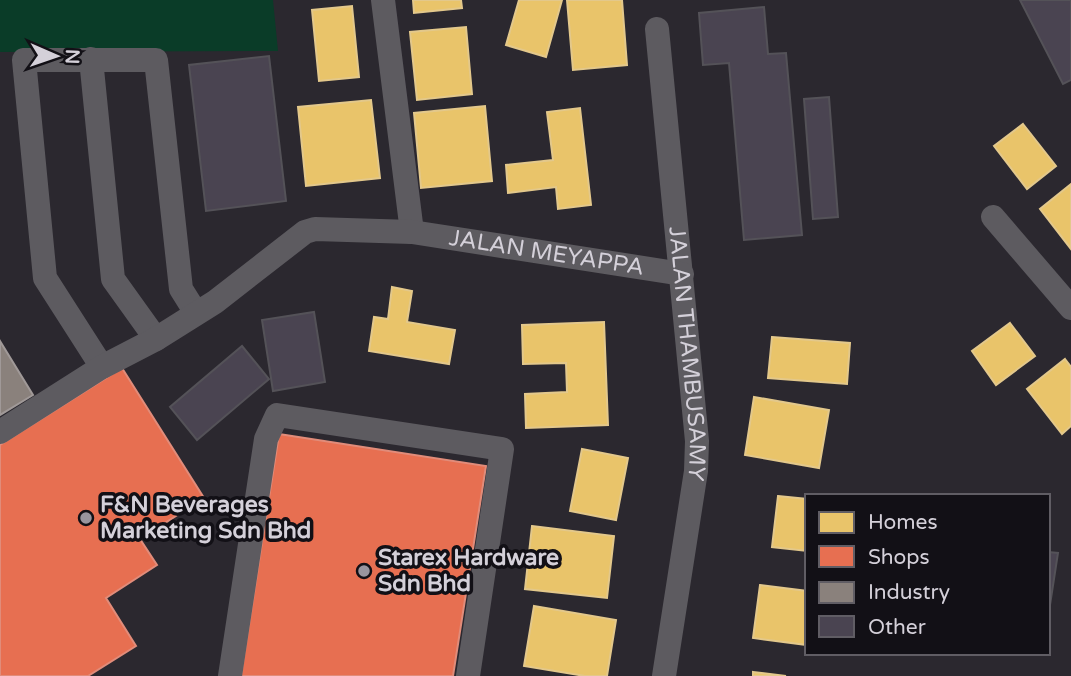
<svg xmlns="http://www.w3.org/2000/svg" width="1071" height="676" font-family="'Varela Round',sans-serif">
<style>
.green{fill:#0a3c28}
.homes{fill:#e9c46a;stroke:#e3c88b;stroke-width:2}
.shops{fill:#e76f51;stroke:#e18c7a;stroke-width:2}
.industry{fill:#8a817c;stroke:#a09998;stroke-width:2}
.building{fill:#4a4451;stroke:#545258;stroke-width:2}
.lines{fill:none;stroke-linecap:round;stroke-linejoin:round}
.minor{stroke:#5d5b60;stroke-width:24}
.poi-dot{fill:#99959e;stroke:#121016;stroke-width:2.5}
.labels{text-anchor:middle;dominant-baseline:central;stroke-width:7;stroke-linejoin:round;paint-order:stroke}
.street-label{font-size:23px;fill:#d4d0d9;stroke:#121016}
.poi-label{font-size:23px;font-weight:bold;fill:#d4d0d9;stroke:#121016;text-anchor:start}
</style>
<rect width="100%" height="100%" fill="#2b282f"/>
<path class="green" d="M0 0H273L278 51 0 52Z"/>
<g class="homes">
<path d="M413 0H461L462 8 414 13Z"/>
<path d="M519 0H562L546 57 506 45Z"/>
<path d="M567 0H622L627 65 573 70Z"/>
<path d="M352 6 359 77 319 81 312 10Z"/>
<path d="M466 27 472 94 417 100 410 32Z"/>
<path d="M371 100 380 178 306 186 298 107Z"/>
<path d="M485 106 492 181 421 188 414 113Z"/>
<path d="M580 108 591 205 558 209 556 187 508 193 506 165 553 160 547 112Z"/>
<path d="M1023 124 1056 166 1027 189 994 146Z"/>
<path d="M1071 184V249L1040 209Z"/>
<path d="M392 287 412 291 407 322 455 330 449 364 369 351 374 317 388 319Z"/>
<path d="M604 322 608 425 526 428 525 394 567 392 566 363 523 364 522 325Z"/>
<path d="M1010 323 1035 356 996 385 972 351Z"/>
<path d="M772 337 850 343 847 384 768 378Z"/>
<path d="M1065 359 1071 367V426L1062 434 1027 389Z"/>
<path d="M754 397 829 410 819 468 745 455Z"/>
<path d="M582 449 628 458 616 520 570 511Z"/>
<path d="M778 496 807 499V551L772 547Z"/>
<path d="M532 526 614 536 607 598 525 589Z"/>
<path d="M760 585 807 591V645L753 638Z"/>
<path d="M534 606 616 620 607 676H585L524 666Z"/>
<path d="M753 672 786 676H753Z"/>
</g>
<g class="shops">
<path d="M122 368 204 498 140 539 157 565 106 598 136 646 88 676H0V445Z"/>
<path d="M279 434 486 466 453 676H241Z"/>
</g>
<path class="industry" d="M0 341 33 395 0 415Z"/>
<g class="building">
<path d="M1020 0H1071V80L1063 84Z"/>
<path d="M764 7 768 54 786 53 802 235 744 240 729 63 703 65 699 13Z"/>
<path d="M269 56 286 201 206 211 189 65Z"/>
<path d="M829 97 838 217 813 219 804 99Z"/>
<path d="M314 312 325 382 273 391 262 320Z"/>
<path d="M242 346 269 379 197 440 170 407Z"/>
<path d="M1048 552 1058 553 1048 618Z"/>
</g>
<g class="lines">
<g class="minor">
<path d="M383 0 412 232"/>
<path id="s1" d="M657 29 697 441 696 471 664 676"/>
<path d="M91 59 113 279 156 339"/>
<path d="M993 217 1071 308"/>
<path d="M102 367 45 278 24 60H156L181 289 196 313"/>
<path id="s2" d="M0 432 102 367 156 339 215 302 305 232 315 229 412 232 682 274"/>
<path d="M230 676 266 439 277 415 502 449 468 676"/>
</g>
</g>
<g class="poi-dot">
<circle cx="86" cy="518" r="7"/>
<circle cx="364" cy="571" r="7"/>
</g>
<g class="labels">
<g class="street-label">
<text stroke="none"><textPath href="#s2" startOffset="609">JALAN MEYAPPA</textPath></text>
<text stroke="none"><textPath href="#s1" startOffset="326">JALAN THAMBUSAMY</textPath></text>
</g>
<g class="poi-label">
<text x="100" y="505">F&amp;N Beverages<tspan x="100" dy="26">Marketing Sdn Bhd</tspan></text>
<text x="378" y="558">Starex Hardware<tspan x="378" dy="26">Sdn Bhd</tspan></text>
</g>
</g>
<rect x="805" y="494" width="245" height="161" fill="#121016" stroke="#605d64" stroke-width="2"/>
<rect x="819" y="512" width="35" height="21" fill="#e9c46a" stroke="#605d64" stroke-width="2"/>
<text x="868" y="529" font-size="21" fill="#d4d0d9">Homes</text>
<rect x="819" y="546" width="35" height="21" fill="#e76f51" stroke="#605d64" stroke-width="2"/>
<text x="868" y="564" font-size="21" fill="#d4d0d9">Shops</text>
<rect x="819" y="582" width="35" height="21" fill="#8a817c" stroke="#605d64" stroke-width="2"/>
<text x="868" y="599" font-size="21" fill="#d4d0d9">Industry</text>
<rect x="819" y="616" width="35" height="21" fill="#4a4451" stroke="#605d64" stroke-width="2"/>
<text x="868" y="634" font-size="21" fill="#d4d0d9">Other</text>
<g transform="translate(56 56) rotate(92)" stroke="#121016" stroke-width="5" paint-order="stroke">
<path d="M0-5L12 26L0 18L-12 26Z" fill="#d4d0d9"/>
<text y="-10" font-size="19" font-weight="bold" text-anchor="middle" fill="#d4d0d9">N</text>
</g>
</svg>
